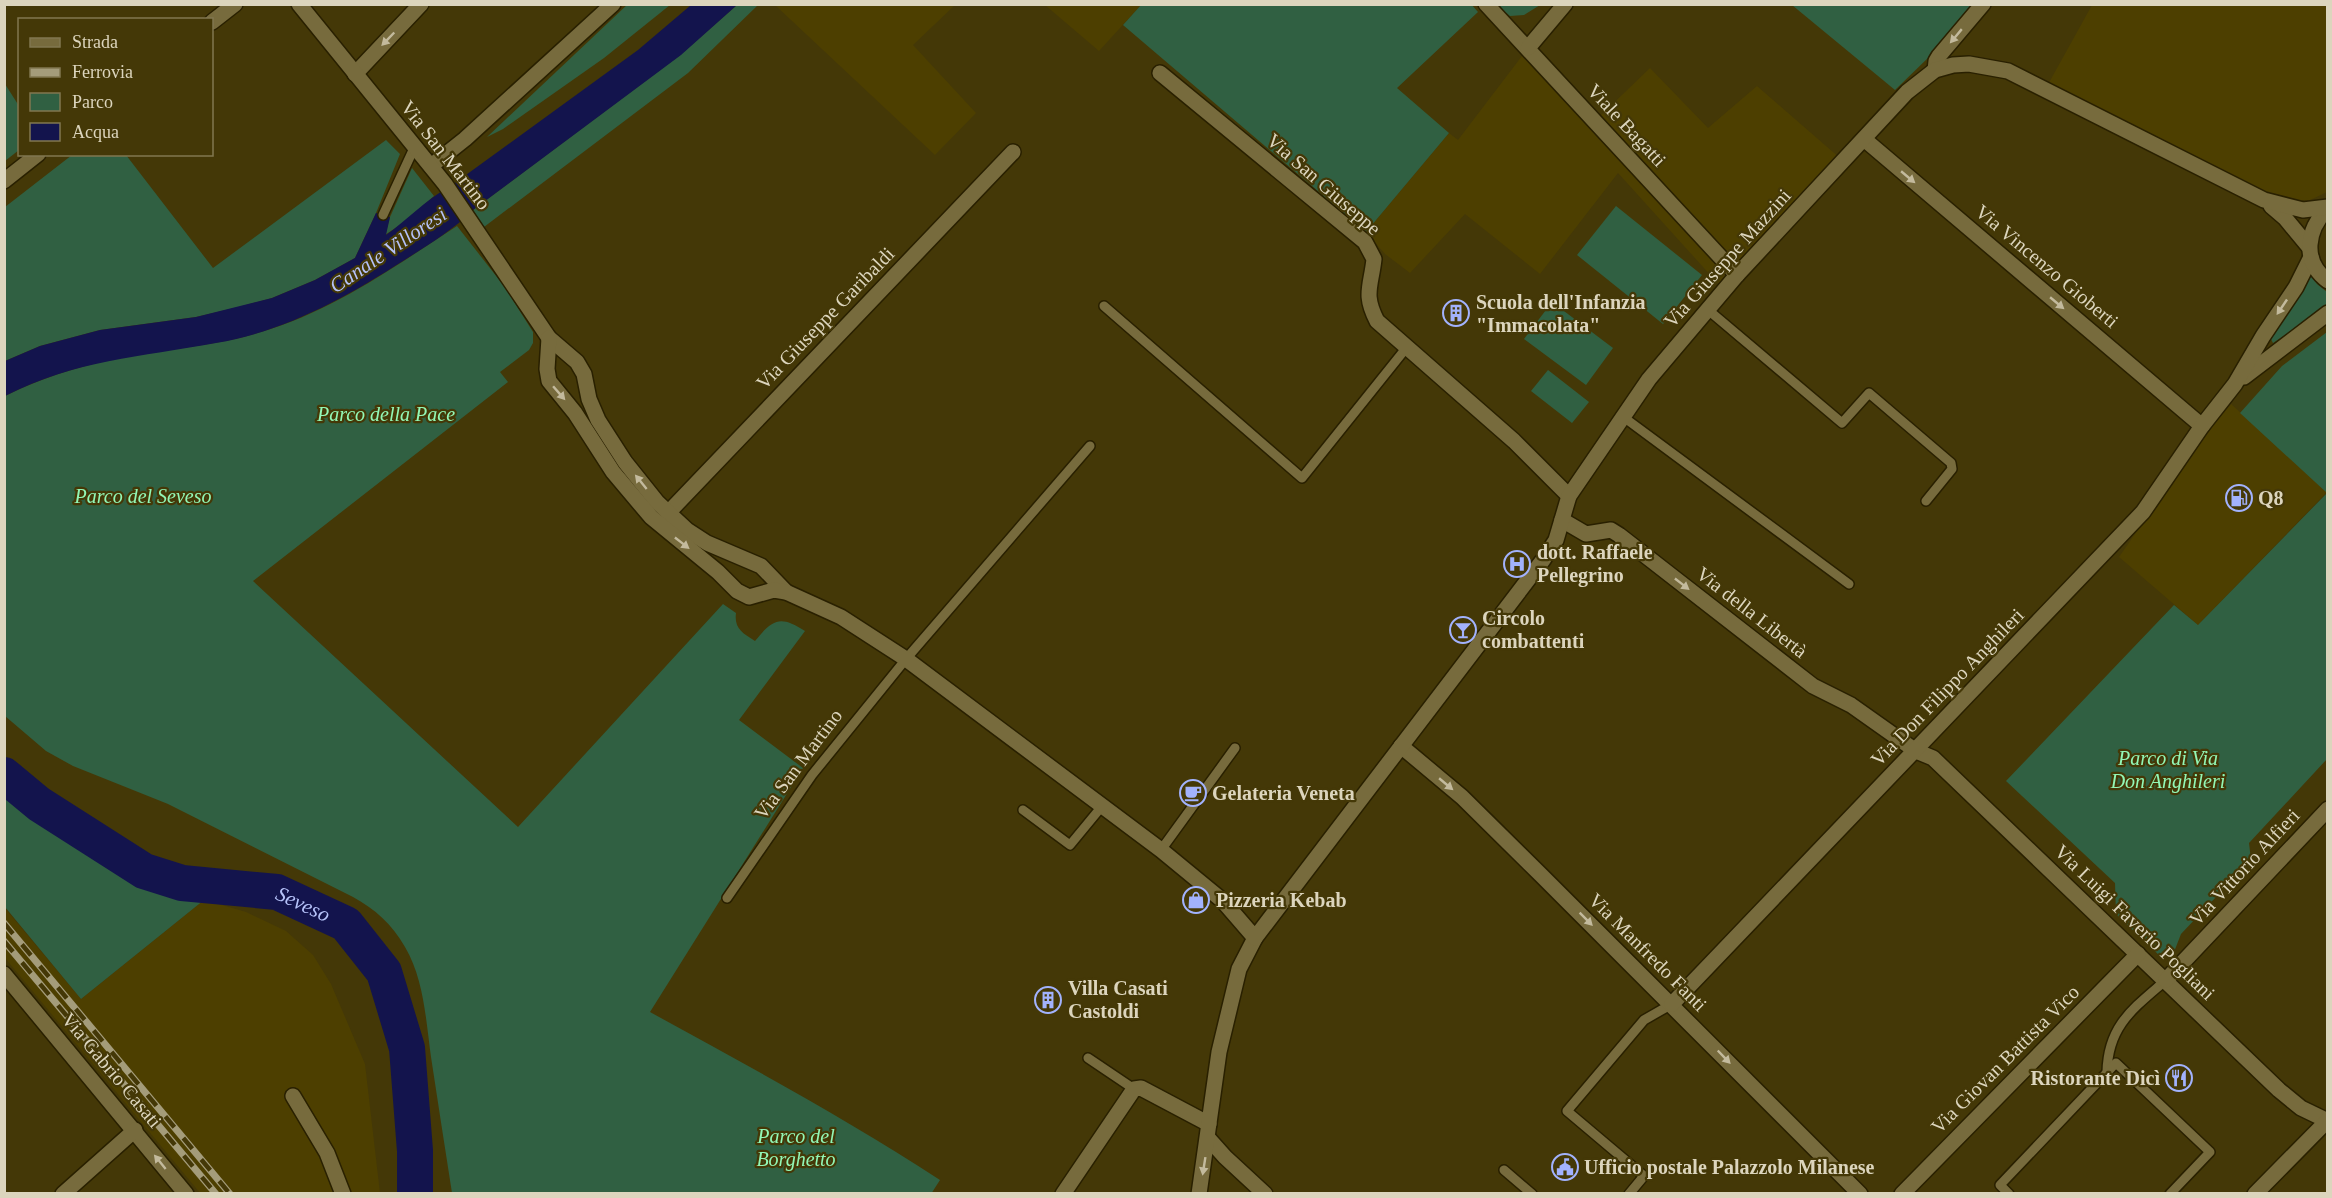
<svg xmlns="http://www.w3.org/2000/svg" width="2332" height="1198" font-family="Georgia,serif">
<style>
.built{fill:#4d3f00}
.green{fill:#306042}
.water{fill:#13144d}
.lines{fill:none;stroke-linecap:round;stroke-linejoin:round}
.river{stroke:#13144d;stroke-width:36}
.lane-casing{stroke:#292000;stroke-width:12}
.street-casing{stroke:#292000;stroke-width:18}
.secondary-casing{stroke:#292000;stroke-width:18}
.lane{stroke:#776b3d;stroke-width:9}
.street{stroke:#776b3d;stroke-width:15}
.secondary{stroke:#776b3d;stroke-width:15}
.rail-casing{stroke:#a49c7a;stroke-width:7}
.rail{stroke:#443807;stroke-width:4.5;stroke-dasharray:14;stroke-linecap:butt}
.oneway{fill:#c3ba9d}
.labels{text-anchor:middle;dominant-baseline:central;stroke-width:4.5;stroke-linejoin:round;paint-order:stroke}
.street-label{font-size:20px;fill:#dcd5bd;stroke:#443807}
.poi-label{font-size:20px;font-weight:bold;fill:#dcd5bd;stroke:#443807;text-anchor:start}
.park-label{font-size:20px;font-style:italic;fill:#92f7b6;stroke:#443807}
.water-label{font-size:21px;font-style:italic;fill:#b5c2f9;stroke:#443807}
</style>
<rect width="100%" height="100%" fill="#443807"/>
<g class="built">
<path d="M775 5H955L913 45 976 113 935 155Z"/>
<path d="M1045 5H1141L1099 51Z"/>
<path d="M2092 5H2327V192L2310 200 2290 201 2269 194 2046 88Z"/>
<path d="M1528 48 1595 121 1650 68 1708 128 1757 86 1841 159 1722 288 1618 173 1540 274 1465 214 1410 273 1385 254 1366 232 1449 133 1458 140Z"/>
<path d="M2231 404 2327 492 2198 625 2119 557 2197 445Z"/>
<path d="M204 900 246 912 286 931 313 955 331 984 365 1064 380 1193H338L337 1191 334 1194 200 1193 5 958 4 907 81 999Z"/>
</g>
<g class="green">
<path d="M628 4 670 5 604 58 503 129 487 137Z"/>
<path d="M737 5H758L688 73 484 227 473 210 680 55Z"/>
<path d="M1141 5 1471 4 1478 12 1397 88 1449 133 1366 232 1123 25Z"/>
<path d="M1496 5H1540L1524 15 1510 16Z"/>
<path d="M1792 5H1976L1931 55 1895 90Z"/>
<path d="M5 84 19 106V150L5 161Z"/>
<path d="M386 140 400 154 376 213 355 258 315 280 272 298 239 307 196 317 100 330 40 346 5 361V207L72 155H126L213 268Z"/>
<path d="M412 168 434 196 407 220 385 235 390 217Z"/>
<path d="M1616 206 1702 275 1663 324 1577 255Z"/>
<path d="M457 226 504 286 533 332V343L529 350 500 372 508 382 253 581 518 827 723 604 736 613C734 628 742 633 755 641 773 619 780 615 805 631L739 720 803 768 650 1012C748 1066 847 1119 940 1180L931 1194 452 1193C445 1148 438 1103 431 1057 426 1021 424 979 405 947 392 924 375 909 353 897L168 804 73 766 46 751 5 716V396C49 374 99 360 148 353 186 347 224 344 261 332 333 311 394 267 457 226Z"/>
<path d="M2311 276 2317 284 2327 292V306L2273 343 2270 337Z"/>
<path d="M1552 302 1613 348 1586 385 1524 339Z"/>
<path d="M2327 332V759L2249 843 2251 860 2181 934 2174 952 2161 957 2116 914 2115 883 2006 781 2174 605 2198 625 2327 493 2240 413 2282 366Z"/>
<path d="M1548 370 1589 402 1572 423 1531 391Z"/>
<path d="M4 791C48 825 96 860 148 881 166 888 186 894 204 900L81 999 5 907Z"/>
</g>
<path class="water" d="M691 5H737L681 55 473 210C452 231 428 245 403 261 345 298 286 331 216 343 140 357 76 360 5 396V361L40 346 100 330 196 317 272 298 315 280 355 258 376 213 390 217 386 235C407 220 425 200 448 188L638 50Z"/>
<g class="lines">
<path class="river" id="s1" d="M4 775 39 804 144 871 182 883 277 892 346 924 384 972 407 1048 415 1151V1194"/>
<defs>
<g id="lane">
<path d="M383 215 415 146"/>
<path d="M1104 306 1302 478 1407 347"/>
<path d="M1707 309 1842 423 1869 393 1951 463 1952 469 1926 501"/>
<path d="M1622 416 1849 584"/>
<path d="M1023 810 1070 845 1103 805"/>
<path d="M1161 850 1235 748"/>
<path d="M727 898 812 775 906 659 1090 446"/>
<path d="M1088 1058 1134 1089"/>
<path d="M2107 1072C2108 1025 2134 1008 2166 980"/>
<path d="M1504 1170 1532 1194"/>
<path d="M1629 1194 1644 1176 1567 1111 1644 1020 1672 1004"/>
<path d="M2009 1194 2000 1185 2116 1063 2210 1152 2170 1194"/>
</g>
<g id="street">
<path d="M1486 4 1737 275"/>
<path d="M212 22 235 4"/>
<path d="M1528 48 1565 4"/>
<path d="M1935 70 1936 61 1939 56 1983 4"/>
<path d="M1160 73 1365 242 1374 259C1371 287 1363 294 1377 321L1514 441 1569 496"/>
<path d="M355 74 421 4"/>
<path d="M1864 139 2202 426"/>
<path d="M431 166 465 139 613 4"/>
<path d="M4 181 38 154"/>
<path d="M2244 377 2328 313"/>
<path d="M668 513 1013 152"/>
<path d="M1562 520 1586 534 1611 530 1619 535 1813 686 1851 705 1916 751 1933 758 2279 1090 2301 1108 2328 1121"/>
<path d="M1401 746 1462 797 1540 874 1860 1194"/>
<path d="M4 974 186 1194"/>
<path d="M2166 980 2328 809"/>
<path d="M1672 1004 2143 512 2202 426 2235 384 2263 336 2296 287 2311 257"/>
<path d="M293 1096 327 1153 343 1194"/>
<path d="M1208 1138 1225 1157 1265 1194"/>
<path d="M63 1194 135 1130"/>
<path d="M1063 1194 1134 1089 1141 1088 1209 1124"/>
<path d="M1199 1194 1219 1052 1239 969 1255 938"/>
<path d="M1902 1194 2138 954"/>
<path d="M2255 1194 2328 1120"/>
</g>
<g id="secondary">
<path d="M299 4 445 184 549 338 577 362 584 374 589 399 598 420 625 462 657 502 687 530 707 543 761 566 786 592"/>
<path d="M2271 206 2285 218 2309 247"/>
<path d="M2328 208C2307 229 2301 261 2328 281"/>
<path d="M549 338 547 369 549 381 575 413 613 472 651 517 718 572 737 591 749 597 774 590 786 592 841 617 906 659 1161 850 1223 901 1255 938 1543 560 1556 540 1569 496 1649 379 1737 275 1907 92 1935 70 1953 65 1969 64 2008 71 2264 200 2303 210 2328 207"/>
</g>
</defs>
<use href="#lane" class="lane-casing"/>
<use href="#street" class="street-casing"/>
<use href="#secondary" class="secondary-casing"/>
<use href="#lane" class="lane"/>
<use href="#street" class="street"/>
<use href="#secondary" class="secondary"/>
<defs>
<g id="rail">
<path d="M4 923 230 1194"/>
<path d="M4 941 216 1194"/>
</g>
</defs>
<use href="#rail" class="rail-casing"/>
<use href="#rail" class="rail"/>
</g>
<defs><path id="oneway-solid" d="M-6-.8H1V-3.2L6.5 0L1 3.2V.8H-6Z" transform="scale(1.5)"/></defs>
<g class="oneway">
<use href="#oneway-solid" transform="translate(1956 36) rotate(130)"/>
<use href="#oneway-solid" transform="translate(388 39) rotate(134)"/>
<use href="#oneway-solid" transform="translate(1908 177) rotate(40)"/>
<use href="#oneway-solid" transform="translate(2057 303) rotate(40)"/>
<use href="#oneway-solid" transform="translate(2282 307) rotate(124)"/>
<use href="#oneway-solid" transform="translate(559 393) rotate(49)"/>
<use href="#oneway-solid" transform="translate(641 482) rotate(-129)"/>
<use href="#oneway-solid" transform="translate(682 543) rotate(38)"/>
<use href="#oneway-solid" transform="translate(1682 584) rotate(38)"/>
<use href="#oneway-solid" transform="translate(1446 784) rotate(40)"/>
<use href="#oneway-solid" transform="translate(1586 919) rotate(45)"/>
<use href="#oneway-solid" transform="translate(1724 1057) rotate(46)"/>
<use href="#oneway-solid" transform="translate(160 1162) rotate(-129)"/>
<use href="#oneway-solid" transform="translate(1204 1166) rotate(99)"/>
</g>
<defs>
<symbol id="building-ring" viewBox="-11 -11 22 22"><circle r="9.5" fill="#443807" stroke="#a2b2fd" stroke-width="1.5"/><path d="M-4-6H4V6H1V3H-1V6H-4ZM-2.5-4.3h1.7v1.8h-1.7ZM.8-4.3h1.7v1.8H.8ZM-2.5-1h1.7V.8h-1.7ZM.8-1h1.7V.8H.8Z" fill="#a2b2fd"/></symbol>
<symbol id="fuel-ring" viewBox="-11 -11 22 22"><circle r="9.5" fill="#443807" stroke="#a2b2fd" stroke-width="1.5"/><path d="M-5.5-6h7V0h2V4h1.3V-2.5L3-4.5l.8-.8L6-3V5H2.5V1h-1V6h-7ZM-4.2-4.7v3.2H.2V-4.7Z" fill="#a2b2fd"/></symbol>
<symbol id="hospital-ring" viewBox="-11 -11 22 22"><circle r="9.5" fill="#443807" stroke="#a2b2fd" stroke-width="1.5"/><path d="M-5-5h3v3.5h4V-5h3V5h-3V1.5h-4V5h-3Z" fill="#a2b2fd"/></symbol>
<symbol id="bar-ring" viewBox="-11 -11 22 22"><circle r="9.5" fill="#443807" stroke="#a2b2fd" stroke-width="1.5"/><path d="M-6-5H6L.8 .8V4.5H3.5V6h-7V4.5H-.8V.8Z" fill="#a2b2fd"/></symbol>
<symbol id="cafe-ring" viewBox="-11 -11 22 22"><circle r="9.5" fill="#443807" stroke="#a2b2fd" stroke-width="1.5"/><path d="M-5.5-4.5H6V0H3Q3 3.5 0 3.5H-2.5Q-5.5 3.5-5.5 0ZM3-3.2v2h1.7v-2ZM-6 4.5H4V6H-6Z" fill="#a2b2fd"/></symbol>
<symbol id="shop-ring" viewBox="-11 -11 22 22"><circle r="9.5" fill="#443807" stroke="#a2b2fd" stroke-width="1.5"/><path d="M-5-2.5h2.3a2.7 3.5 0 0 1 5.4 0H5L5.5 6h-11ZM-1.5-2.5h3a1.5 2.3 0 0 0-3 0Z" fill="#a2b2fd"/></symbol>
<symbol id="restaurant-ring" viewBox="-11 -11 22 22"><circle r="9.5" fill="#443807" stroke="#a2b2fd" stroke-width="1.5"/><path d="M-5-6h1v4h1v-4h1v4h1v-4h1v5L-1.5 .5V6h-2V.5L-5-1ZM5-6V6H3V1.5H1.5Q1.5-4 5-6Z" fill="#a2b2fd"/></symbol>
<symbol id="civic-ring" viewBox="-11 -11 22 22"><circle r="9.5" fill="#443807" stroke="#a2b2fd" stroke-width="1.5"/><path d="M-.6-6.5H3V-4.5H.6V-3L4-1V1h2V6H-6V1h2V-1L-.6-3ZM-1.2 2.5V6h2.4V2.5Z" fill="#a2b2fd"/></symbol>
</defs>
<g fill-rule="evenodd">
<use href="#building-ring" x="1441" y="298" width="30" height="30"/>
<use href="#fuel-ring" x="2224" y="483" width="30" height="30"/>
<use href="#hospital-ring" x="1502" y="549" width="30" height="30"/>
<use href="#bar-ring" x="1448" y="615" width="30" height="30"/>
<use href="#cafe-ring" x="1178" y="778" width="30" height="30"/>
<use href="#shop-ring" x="1181" y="885" width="30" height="30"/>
<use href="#building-ring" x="1033" y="985" width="30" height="30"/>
<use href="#restaurant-ring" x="2164" y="1063" width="30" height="30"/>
<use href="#civic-ring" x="1550" y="1152" width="30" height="30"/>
</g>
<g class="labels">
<g class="street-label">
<text transform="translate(1627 125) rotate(47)">Viale Bagatti</text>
<text transform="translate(446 155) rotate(52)">Via San Martino</text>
<text transform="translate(1324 184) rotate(41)">Via San Giuseppe</text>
<text transform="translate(1727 258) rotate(-48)">Via Giuseppe Mazzini</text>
<text transform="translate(2047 266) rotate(40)">Via Vincenzo Gioberti</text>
<text transform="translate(825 318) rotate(-46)">Via Giuseppe Garibaldi</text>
<text transform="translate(1752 612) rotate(38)">Via della Libertà</text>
<text transform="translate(1947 687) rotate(-46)">Via Don Filippo Anghileri</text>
<text transform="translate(798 764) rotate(-53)">Via San Martino</text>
<text transform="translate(2244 867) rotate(-47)">Via Vittorio Alfieri</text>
<text transform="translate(2135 922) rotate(44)">Via Luigi Faverio Pogliani</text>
<text transform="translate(1648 952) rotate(45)">Via Manfredo Fanti</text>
<text transform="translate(2005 1059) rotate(-45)">Via Giovan Battista Vico</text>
<text transform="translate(112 1070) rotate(50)">Via Gabrio Casati</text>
</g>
<g class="poi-label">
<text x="1476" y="302">Scuola dell'Infanzia<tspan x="1476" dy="23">"Immacolata"</tspan></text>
<text x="2258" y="498">Q8</text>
<text x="1537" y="552">dott. Raffaele<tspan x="1537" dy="23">Pellegrino</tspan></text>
<text x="1482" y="618">Circolo<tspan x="1482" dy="23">combattenti</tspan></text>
<text x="1212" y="793">Gelateria Veneta</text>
<text x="1216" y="900">Pizzeria Kebab</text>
<text x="1068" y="988">Villa Casati<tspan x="1068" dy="23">Castoldi</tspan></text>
<text x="2160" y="1078" text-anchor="end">Ristorante Dicì</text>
<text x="1584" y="1167">Ufficio postale Palazzolo Milanese</text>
</g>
<g class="park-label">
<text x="386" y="414">Parco della Pace</text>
<text x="143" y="496">Parco del Seveso</text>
<text x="2168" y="758">Parco di Via<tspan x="2168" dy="23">Don Anghileri</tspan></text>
<text x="796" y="1136">Parco del<tspan x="796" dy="23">Borghetto</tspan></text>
</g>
<g class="water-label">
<text transform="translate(388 250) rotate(-34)">Canale Villoresi</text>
<text stroke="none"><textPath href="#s1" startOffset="334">Seveso</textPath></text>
</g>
</g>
<rect width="2332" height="1198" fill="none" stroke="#dcd5bd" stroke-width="12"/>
<rect x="18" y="18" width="195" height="138" fill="#443807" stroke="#817750" stroke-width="1.5"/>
<rect x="30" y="38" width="30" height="9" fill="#776b3d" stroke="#817750" stroke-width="1.5"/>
<text x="72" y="48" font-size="18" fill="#dcd5bd">Strada</text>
<rect x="30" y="68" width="30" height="9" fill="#a49c7a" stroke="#817750" stroke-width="1.5"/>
<text x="72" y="78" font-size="18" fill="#dcd5bd">Ferrovia</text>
<rect x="30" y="93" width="30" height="18" fill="#306042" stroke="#817750" stroke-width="1.5"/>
<text x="72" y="108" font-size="18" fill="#dcd5bd">Parco</text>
<rect x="30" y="123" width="30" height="18" fill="#13144d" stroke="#817750" stroke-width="1.5"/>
<text x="72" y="138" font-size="18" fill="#dcd5bd">Acqua</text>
</svg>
